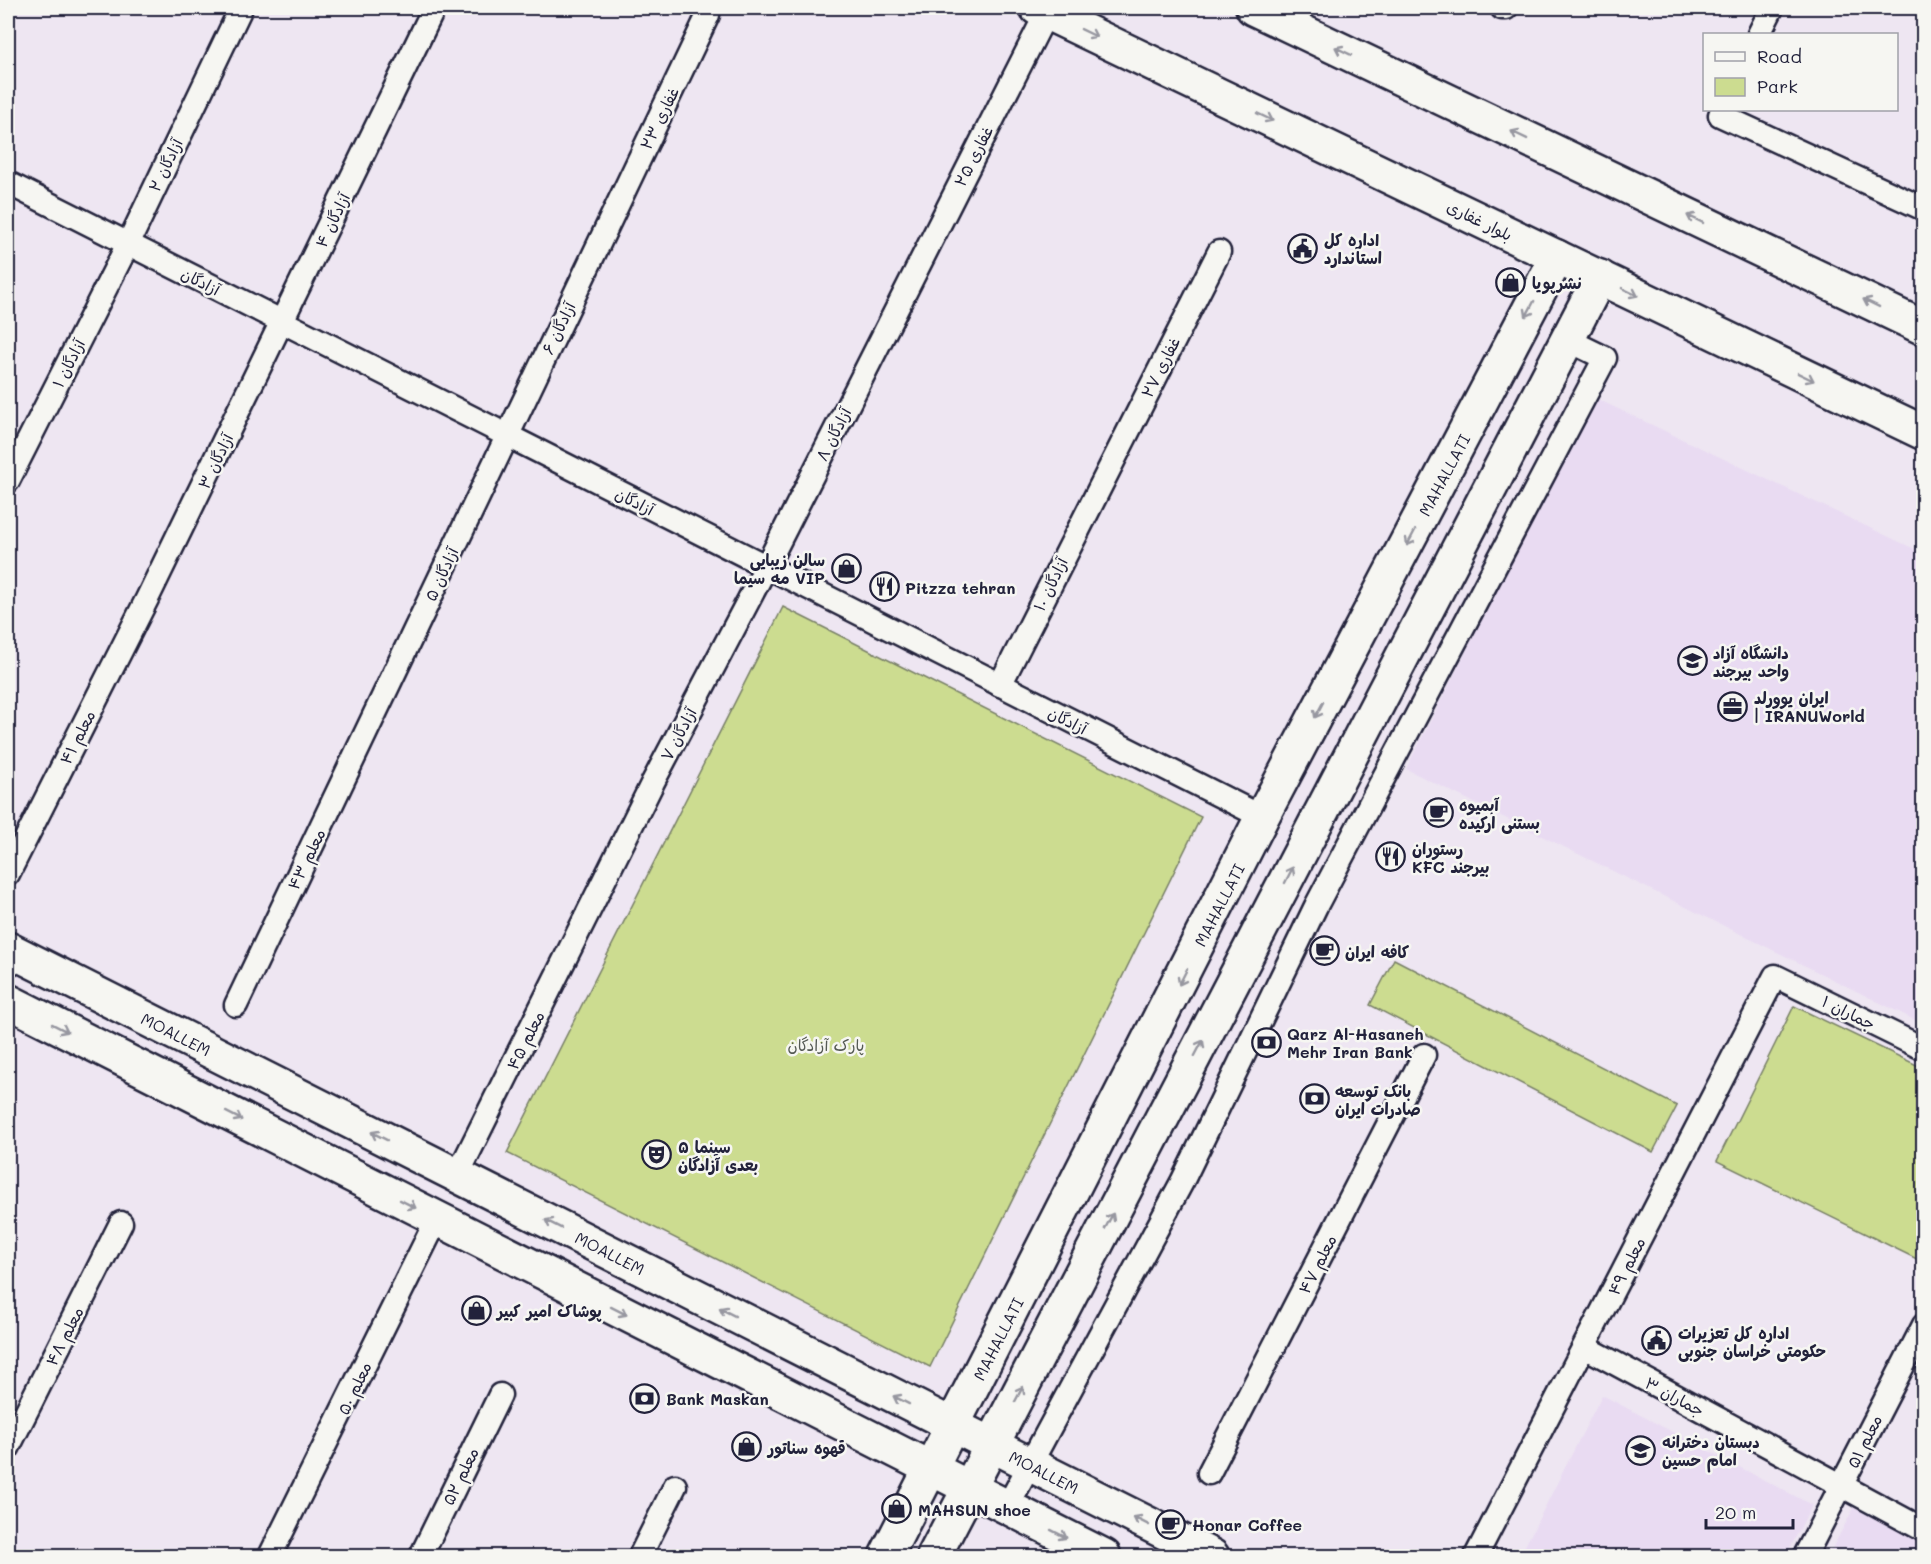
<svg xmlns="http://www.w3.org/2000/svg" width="1931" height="1564" font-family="Mali,'Playpen Sans Arabic',sans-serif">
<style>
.built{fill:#e9dbf2}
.green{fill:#ccdc90;stroke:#777f66;stroke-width:1.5}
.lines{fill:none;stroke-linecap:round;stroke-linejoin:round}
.street-casing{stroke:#22223b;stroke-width:27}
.secondary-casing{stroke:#22223b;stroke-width:38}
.primary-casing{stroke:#22223b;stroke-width:38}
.street{stroke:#f6f6f2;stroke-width:22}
.secondary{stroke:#f6f6f2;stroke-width:33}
.primary{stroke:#f6f6f2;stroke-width:33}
.oneway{stroke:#9797a0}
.labels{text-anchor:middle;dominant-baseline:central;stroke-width:5;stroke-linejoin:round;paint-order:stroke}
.street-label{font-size:16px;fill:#22223b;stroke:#f6f6f2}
.poi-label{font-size:16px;font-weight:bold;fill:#22223b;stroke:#f6f6f2;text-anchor:start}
.park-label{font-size:16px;fill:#555a54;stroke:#f6f6f2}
</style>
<rect width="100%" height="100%" fill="#eee6f2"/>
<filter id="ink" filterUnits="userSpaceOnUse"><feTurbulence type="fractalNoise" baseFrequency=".0167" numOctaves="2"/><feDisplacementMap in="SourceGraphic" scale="12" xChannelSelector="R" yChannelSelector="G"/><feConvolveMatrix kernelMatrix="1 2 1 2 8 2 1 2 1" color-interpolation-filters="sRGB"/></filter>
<g filter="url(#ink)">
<g class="built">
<path d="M1595 398 1923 553V1024L1406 769Z"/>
<path d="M1602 1395 1812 1505 1786 1556H1520Z"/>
<path d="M1856 1504 1923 1540V1556H1828Z"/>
</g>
<g class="green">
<path d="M783 607 1201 817 930 1367 507 1153Z"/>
<path d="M1394 959 1677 1106 1653 1152 1370 1005Z"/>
<path d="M1794 1006 1923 1068V1262L1717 1161Z"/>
</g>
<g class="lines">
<defs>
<g id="street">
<path d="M1502 8H1506"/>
<path d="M1759 34 1772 8"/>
<path d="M1722 110 1720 115 1924 209"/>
<path d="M8 183 1262 817"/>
<path d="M8 481 128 244 241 8"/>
<path d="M1000 685 1219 252"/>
<path d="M8 874 147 599 434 8"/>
<path d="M236 1005 708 15"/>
<path d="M457 1176 653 782 766 567 1047 12"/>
<path d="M1585 1347 1924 1530"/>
<path d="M8 1448 121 1223"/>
<path d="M1209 1473 1424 1055"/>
<path d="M1007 1507 1182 1182 1316 906 1605 358 1568 340"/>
<path d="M270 1556 437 1219"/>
<path d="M421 1556 500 1395"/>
<path d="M640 1556 675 1486"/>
<path d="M1476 1556 1775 976 1924 1049"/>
<path d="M1805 1556 1924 1325"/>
</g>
<g id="secondary">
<path d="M8 949 1212 1556"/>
<path d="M8 1001 1104 1556"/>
<path d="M886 1556 1262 817 1557 257"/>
<path d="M934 1556 1600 277"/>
</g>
<g id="primary">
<path d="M1037 8 1924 433"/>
<path d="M1253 8 1924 328"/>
</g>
</defs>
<use href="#street" class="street-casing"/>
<use href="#secondary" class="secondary-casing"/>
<use href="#primary" class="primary-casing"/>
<use href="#street" class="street"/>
<use href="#secondary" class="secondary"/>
<use href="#primary" class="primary"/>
</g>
<defs><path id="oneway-shaft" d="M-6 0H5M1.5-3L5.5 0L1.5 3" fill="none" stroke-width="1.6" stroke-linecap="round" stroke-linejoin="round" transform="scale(1.5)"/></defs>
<g class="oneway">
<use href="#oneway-shaft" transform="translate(1089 33) rotate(26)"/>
<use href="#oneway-shaft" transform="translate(1343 51) rotate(-154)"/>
<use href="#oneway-shaft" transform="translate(1265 117) rotate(26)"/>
<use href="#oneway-shaft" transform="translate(1519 135) rotate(-154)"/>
<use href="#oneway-shaft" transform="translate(1695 219) rotate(-154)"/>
<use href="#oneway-shaft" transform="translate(1630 292) rotate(26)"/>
<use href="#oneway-shaft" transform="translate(1871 303) rotate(-154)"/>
<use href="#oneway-shaft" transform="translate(1530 309) rotate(118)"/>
<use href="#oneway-shaft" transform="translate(1806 377) rotate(26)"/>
<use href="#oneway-shaft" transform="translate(1411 538) rotate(118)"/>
<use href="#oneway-shaft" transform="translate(1319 710) rotate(118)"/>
<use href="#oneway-shaft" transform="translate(1289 875) rotate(-63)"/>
<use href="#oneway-shaft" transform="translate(1183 977) rotate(117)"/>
<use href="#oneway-shaft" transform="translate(60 1028) rotate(27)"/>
<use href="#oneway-shaft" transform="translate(1199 1048) rotate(-62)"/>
<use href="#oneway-shaft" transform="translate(234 1116) rotate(27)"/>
<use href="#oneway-shaft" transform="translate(379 1136) rotate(-153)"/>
<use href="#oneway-shaft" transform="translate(408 1204) rotate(27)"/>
<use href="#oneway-shaft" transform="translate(1109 1221) rotate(-62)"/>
<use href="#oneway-shaft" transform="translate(553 1224) rotate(-153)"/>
<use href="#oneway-shaft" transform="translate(619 1311) rotate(27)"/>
<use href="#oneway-shaft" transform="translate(727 1312) rotate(-153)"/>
<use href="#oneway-shaft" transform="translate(1019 1394) rotate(-62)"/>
<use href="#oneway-shaft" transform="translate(901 1400) rotate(-153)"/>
<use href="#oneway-shaft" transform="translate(1141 1521) rotate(-153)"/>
<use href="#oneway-shaft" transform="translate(1059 1534) rotate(27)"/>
</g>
</g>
<defs>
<symbol id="civic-ring" viewBox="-11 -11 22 22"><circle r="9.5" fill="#f6f6f2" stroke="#22223b" stroke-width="1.5"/><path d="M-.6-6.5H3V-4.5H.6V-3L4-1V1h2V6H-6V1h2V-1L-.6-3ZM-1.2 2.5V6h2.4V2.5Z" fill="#22223b"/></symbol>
<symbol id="shop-ring" viewBox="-11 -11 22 22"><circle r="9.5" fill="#f6f6f2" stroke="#22223b" stroke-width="1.5"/><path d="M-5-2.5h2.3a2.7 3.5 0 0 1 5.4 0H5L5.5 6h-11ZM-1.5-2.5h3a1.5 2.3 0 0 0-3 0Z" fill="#22223b"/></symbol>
<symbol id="restaurant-ring" viewBox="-11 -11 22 22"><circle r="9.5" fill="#f6f6f2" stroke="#22223b" stroke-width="1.5"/><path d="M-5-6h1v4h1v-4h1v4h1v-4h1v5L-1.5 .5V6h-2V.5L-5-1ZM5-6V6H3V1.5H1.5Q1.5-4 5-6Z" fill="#22223b"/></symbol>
<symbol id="university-ring" viewBox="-11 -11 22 22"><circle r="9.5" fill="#f6f6f2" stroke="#22223b" stroke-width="1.5"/><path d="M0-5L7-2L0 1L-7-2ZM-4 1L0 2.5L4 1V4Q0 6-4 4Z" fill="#22223b"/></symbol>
<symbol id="office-ring" viewBox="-11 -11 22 22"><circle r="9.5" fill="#f6f6f2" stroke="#22223b" stroke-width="1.5"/><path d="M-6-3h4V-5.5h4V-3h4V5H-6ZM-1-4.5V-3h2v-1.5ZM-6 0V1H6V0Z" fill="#22223b"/></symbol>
<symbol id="cafe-ring" viewBox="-11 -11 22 22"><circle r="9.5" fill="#f6f6f2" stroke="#22223b" stroke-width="1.5"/><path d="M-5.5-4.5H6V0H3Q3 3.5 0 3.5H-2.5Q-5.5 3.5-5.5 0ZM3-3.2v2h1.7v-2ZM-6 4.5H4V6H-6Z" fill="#22223b"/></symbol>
<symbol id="bank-ring" viewBox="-11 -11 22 22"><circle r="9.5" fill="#f6f6f2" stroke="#22223b" stroke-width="1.5"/><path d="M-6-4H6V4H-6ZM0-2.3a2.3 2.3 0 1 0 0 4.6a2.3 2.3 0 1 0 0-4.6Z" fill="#22223b"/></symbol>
<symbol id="theatre-ring" viewBox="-11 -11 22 22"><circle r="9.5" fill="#f6f6f2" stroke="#22223b" stroke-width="1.5"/><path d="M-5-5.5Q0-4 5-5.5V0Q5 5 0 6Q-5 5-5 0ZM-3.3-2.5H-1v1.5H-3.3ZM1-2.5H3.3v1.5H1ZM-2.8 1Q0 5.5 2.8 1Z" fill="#22223b"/></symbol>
<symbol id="school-ring" viewBox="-11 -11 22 22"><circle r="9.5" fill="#f6f6f2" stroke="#22223b" stroke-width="1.5"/><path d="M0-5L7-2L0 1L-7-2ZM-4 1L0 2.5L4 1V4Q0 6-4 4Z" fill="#22223b"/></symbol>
</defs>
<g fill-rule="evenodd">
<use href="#civic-ring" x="1286" y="232" width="33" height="33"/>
<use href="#shop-ring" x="1494" y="266" width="33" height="33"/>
<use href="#shop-ring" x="830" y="552" width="33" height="33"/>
<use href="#restaurant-ring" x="868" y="570" width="33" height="33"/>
<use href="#university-ring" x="1676" y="644" width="33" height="33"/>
<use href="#office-ring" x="1716" y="690" width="33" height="33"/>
<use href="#cafe-ring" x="1422" y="796" width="33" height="33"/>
<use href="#restaurant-ring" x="1374" y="840" width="33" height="33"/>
<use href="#cafe-ring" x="1308" y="934" width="33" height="33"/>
<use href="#bank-ring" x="1250" y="1026" width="33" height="33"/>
<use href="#bank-ring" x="1298" y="1082" width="33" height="33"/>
<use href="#theatre-ring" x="640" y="1138" width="33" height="33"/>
<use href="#shop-ring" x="460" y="1294" width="33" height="33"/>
<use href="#civic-ring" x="1640" y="1324" width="33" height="33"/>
<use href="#bank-ring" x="628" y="1382" width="33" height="33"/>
<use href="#shop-ring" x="730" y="1430" width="33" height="33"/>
<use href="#school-ring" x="1624" y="1434" width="33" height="33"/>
<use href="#shop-ring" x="880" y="1492" width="33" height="33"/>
<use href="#cafe-ring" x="1154" y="1508" width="33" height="33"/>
</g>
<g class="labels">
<g class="street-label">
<text transform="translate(659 118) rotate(-64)">غفاری ۲۳</text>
<text transform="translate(973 156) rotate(-63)">غفاری ۲۵</text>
<text transform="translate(165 165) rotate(-64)">آزادگان ۲</text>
<text transform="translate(332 220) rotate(-64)">آزادگان ۴</text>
<text transform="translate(1480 220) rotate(26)">بلوار غفاری</text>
<text transform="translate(201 281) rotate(27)">آزادگان</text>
<text transform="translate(558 328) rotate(-64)">آزادگان ۶</text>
<text transform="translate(68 363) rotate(-63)">آزادگان ۱</text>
<text transform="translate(1160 367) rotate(-63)">غفاری ۲۷</text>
<text transform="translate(833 434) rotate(-63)">آزادگان ۸</text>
<text transform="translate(215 461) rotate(-64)">آزادگان ۳</text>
<text transform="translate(1444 475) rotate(-62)">MAHALLATI</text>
<text transform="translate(635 501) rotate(27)">آزادگان</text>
<text transform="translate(441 574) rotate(-65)">آزادگان ۵</text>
<text transform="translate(1050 584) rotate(-64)">آزادگان ۱۰</text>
<text transform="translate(1068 720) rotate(27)">آزادگان</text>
<text transform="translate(678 734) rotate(-62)">آزادگان ۷</text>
<text transform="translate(77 737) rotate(-63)">معلم ۴۱</text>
<text transform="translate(306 859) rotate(-64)">معلم ۴۳</text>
<text transform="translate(1219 905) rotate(-63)">MAHALLATI</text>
<text transform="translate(1849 1012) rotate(26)">جماران ۱</text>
<text transform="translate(176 1034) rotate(27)">MOALLEM</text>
<text transform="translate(525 1040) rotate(-63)">معلم ۴۵</text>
<text transform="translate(610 1253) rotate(27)">MOALLEM</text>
<text transform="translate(1317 1264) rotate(-63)">معلم ۴۷</text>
<text transform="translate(1626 1266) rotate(-63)">معلم ۴۹</text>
<text transform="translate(64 1336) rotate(-63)">معلم ۴۸</text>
<text transform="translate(998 1339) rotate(-63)">MAHALLATI</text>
<text transform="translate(354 1388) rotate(-64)">معلم ۵۰</text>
<text transform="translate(1675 1396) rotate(28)">جماران ۳</text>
<text transform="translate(1864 1441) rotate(-63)">معلم ۵۱</text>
<text transform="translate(1044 1472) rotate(27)">MOALLEM</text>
<text transform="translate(460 1476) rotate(-64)">معلم ۵۲</text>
</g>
<g class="poi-label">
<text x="1324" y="239">اداره کل<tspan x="1324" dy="18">استاندارد</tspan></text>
<text x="1532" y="282">نشرپویا</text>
<text x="825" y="559" text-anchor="end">سالن زیبایی<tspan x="825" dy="18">مه سیما VIP</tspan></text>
<text x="905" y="587">Pitzza tehran</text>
<text x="1713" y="652">دانشگاه آزاد<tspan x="1713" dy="18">واحد بیرجند</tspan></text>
<text x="1754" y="697">ایران یوورلد<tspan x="1754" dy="18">| IRANUWorld</tspan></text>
<text x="1459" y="804">آبمیوه<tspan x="1459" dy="18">بستنی ارکیده</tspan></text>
<text x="1412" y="848">رستوران<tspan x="1412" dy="18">KFC بیرجند</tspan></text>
<text x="1345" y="951">کافه ایران</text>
<text x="1287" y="1033">Qarz Al-Hasaneh<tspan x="1287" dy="18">Mehr Iran Bank</tspan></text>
<text x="1335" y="1090">بانک توسعه<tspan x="1335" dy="18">صادرات ایران</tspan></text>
<text x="678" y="1146">سینما ۵<tspan x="678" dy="18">بعدی آزادگان</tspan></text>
<text x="497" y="1310">پوشاک امیر کبیر</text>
<text x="1678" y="1332">اداره کل تعزیرات<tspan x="1678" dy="18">حکومتی خراسان جنوبی</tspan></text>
<text x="666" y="1398">Bank Maskan</text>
<text x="1662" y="1441">دبستان دخترانه<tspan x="1662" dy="18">امام حسین</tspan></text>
<text x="768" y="1447">قهوه سناتور</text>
<text x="918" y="1509">MAHSUN shoe</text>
<text x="1192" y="1524">Honar Coffee</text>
</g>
<g class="park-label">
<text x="826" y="1044">پارک آزادگان</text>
</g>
</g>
<rect width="1931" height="1564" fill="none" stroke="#f6f6f2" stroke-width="30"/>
<rect x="15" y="15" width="1901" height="1534" fill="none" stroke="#22223b" stroke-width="2" filter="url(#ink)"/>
<rect x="1703" y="33" width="195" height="78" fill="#f6f6f2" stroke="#a1a1a9" stroke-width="1.5"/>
<rect x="1715" y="52" width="30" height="9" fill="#f6f6f2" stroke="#a1a1a9" stroke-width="1.5"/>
<text x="1757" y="63" font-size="18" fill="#22223b">Road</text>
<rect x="1715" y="78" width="30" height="18" fill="#ccdc90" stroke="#a1a1a9" stroke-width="1.5"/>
<text x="1757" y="93" font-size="18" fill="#22223b">Park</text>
<path d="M1706 1519v9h87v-9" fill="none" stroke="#22223b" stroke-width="3"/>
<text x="1715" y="1519" font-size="18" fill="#22223b" stroke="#f6f6f2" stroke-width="4.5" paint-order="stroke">20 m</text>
</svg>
